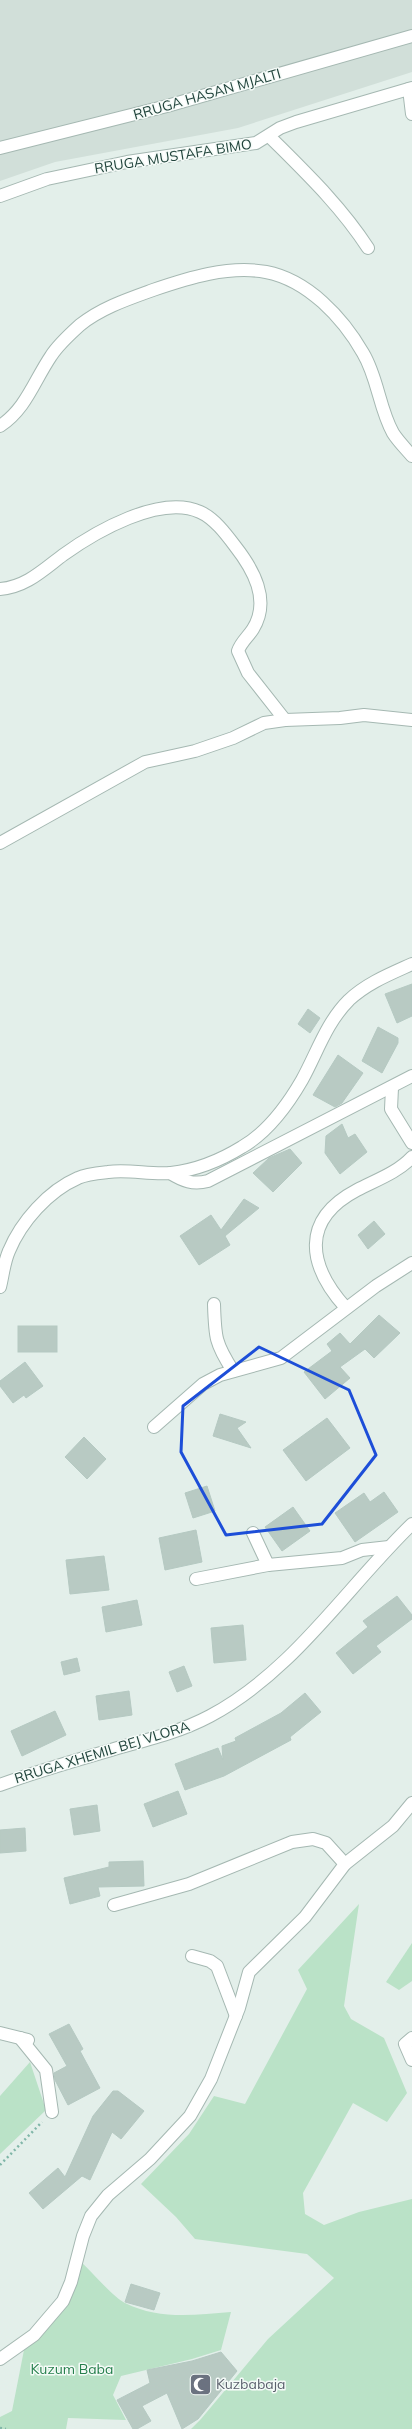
<svg xmlns="http://www.w3.org/2000/svg" width="412" height="2429" font-family="Mulish,sans-serif">
<style>
.built{fill:#d1dfd9}
.green{fill:#bae2c7}
.building{fill:#b8cac3;stroke:#b5c9c2}
.lines{fill:none;stroke-linecap:round;stroke-linejoin:round}
.minor-casing{stroke:#a5b8b2;stroke-width:14}
.path{stroke:#80b6a8;stroke-width:2.5;stroke-dasharray:2 3;stroke-linecap:butt}
.minor{stroke:#fff;stroke-width:12}
.marked{fill:none;stroke:#1d4ed8;stroke-width:3;stroke-linejoin:round}
.labels{text-anchor:middle;dominant-baseline:central;stroke-width:3;stroke-linejoin:round;paint-order:stroke}
.street-label{font-size:14px;fill:#20433b;stroke:#f5fbf8}
.park-label{font-size:14px;fill:#257f4c;stroke:#f5fbf8}
.worship-label{font-size:14px;fill:#5b616d;stroke:#f5fbf8;text-anchor:start}
</style>
<rect width="100%" height="100%" fill="#e3efea"/>
<path class="built" d="M0 0H412V72L238 128 55 162 0 181Z"/>
<g class="green">
<path d="M359 1904 344 2006 351 2019 384 2038 407 2093 387 2122 353 2103 303 2193 305 2214 324 2225 359 2212 412 2199V2429H191L201 2419 268 2339 334 2278 307 2254 195 2239 176 2217 141 2184 189 2134 214 2096 245 2104 307 1989 298 1970Z"/>
<path d="M412 1943V1981L399 1990 386 1982Z"/>
<path d="M30 2062 46 2110 0 2154V2096Z"/>
<path d="M80 2261C91 2271 113 2297 125 2303 159 2320 194 2315 231 2312L221 2350 192 2359 121 2376 113 2395 126 2420 68 2418 66 2429H0V2417L12 2411 24 2350 50 2323Z"/>
</g>
<g class="building">
<path d="M412 984V1016L397 1023 385 994Z"/>
<path d="M308 1009 320 1018 310 1033 298 1024Z"/>
<path d="M378 1027 398 1038V1043L382 1073 362 1061Z"/>
<path d="M338 1055 363 1073 342 1103 335 1107 313 1095Z"/>
<path d="M342 1124 348 1138 355 1134 367 1152 340 1174 325 1153 326 1136Z"/>
<path d="M290 1149 302 1163 273 1192 253 1173 269 1158Z"/>
<path d="M244 1199 259 1208 225 1236 230 1245 199 1265 180 1236 211 1215 221 1230Z"/>
<path d="M374 1221 385 1234 368 1249 358 1235Z"/>
<path d="M379 1315 400 1333 374 1358 365 1349 340 1367 350 1378 325 1399 304 1372 332 1351 327 1344 340 1333 350 1344Z"/>
<rect x="18" y="1326" width="39" height="26"/>
<path d="M25 1362 43 1386 26 1398 24 1395 13 1403 0 1386V1381Z"/>
<path d="M220 1414 246 1422 237 1428 251 1448 213 1436Z"/>
<path d="M327 1418 350 1448 306 1481 283 1450Z"/>
<path d="M84 1437 106 1459 87 1479 65 1457Z"/>
<path d="M207 1486 215 1511 193 1518 185 1493Z"/>
<path d="M384 1492 398 1512 355 1542 335 1513 364 1493 370 1502Z"/>
<path d="M293 1507 310 1531 282 1551 265 1527Z"/>
<path d="M196 1530 202 1562 165 1570 159 1538Z"/>
<path d="M104 1556 109 1590 70 1594 66 1560Z"/>
<path d="M397 1596 412 1615V1619L376 1646 381 1652 353 1674 336 1653 368 1627 363 1621Z"/>
<path d="M137 1600 142 1625 106 1632 102 1607Z"/>
<path d="M243 1625 246 1660 214 1663 211 1628Z"/>
<path d="M77 1658 80 1671 64 1675 61 1662Z"/>
<path d="M184 1666 192 1686 177 1692 169 1672Z"/>
<path d="M129 1691 132 1715 99 1720 96 1696Z"/>
<path d="M305 1693 321 1712 290 1737 291 1740 224 1776 185 1790 175 1764 218 1748 223 1760 222 1746 236 1741 235 1738 281 1713Z"/>
<path d="M55 1711 66 1735 22 1756 11 1731Z"/>
<path d="M178 1791 187 1814 153 1827 144 1804Z"/>
<path d="M97 1805 100 1831 74 1835 70 1809Z"/>
<path d="M25 1828 26 1851 0 1853V1830Z"/>
<path d="M143 1861 144 1886 98 1887 100 1896 70 1904 64 1878 109 1867V1862Z"/>
<path d="M69 2024 83 2049 80 2051 100 2088 68 2105 55 2080 54 2073 67 2066 49 2034Z"/>
<path d="M113 2091H118L144 2111 121 2139 112 2132 90 2180 82 2176 43 2209 29 2193 58 2168 65 2177 93 2116Z"/>
<path d="M131 2284 160 2293 154 2310 125 2302Z"/>
<path d="M221 2352 237 2371 198 2419 182 2429 167 2393 142 2406 151 2421 137 2429H133L117 2400 150 2383 147 2370 192 2361Z"/>
</g>
<g class="lines">
<defs>
<g id="minor">
<path d="M409 89 412 114"/>
<path d="M269 136C305 172 340 205 368 248"/>
<path d="M0 148 167 106 412 36"/>
<path d="M0 196 47 179 127 162 256 143 280 128 296 122 412 88"/>
<path d="M0 426C26 409 34 381 51 356 58 345 70 334 80 325 101 308 128 299 153 290 188 278 229 265 266 272 308 280 343 318 363 353 378 378 379 408 393 433 398 441 406 449 412 456"/>
<path d="M0 589C26 587 43 570 63 555 95 532 160 494 200 512 214 518 226 534 235 546 253 569 271 600 253 629 248 637 241 642 238 651L248 673 285 720"/>
<path d="M0 843 145 762 195 751 233 738 264 723 285 720 340 718 364 715 412 720"/>
<path d="M392 1088 391 1109 412 1143"/>
<path d="M170 1173C183 1181 193 1185 208 1181L412 1076"/>
<path d="M0 1287C3 1275 4 1262 9 1251 21 1222 48 1191 78 1178 86 1174 98 1173 108 1172 129 1169 150 1175 171 1173 196 1170 221 1160 242 1147 268 1132 287 1106 302 1080 317 1053 326 1023 349 1000 367 983 390 974 412 964"/>
<path d="M214 1304C215 1337 215 1343 233 1371"/>
<path d="M346 1308C308 1266 300 1220 357 1190 376 1180 397 1173 412 1157"/>
<path d="M154 1427 203 1384 220 1375 281 1358 376 1286 412 1263"/>
<path d="M253 1533 268 1565 342 1558 362 1550 389 1547"/>
<path d="M196 1579 268 1565"/>
<path d="M0 1785C40 1770 81 1759 121 1747 151 1739 182 1731 210 1716 294 1671 345 1589 412 1524"/>
<path d="M114 1905 189 1884 292 1842 313 1839 326 1843 345 1864"/>
<path d="M192 1956 210 1961 217 1966 236 2016"/>
<path d="M0 2033 28 2040"/>
<path d="M20 2038 46 2070 52 2112"/>
<path d="M412 2038 405 2044 412 2060"/>
<path d="M0 2359 34 2335 63 2301 71 2282 83 2236 91 2216 108 2195 150 2159 190 2116 211 2079 239 2008 249 1972 305 1917 345 1864 393 1826 412 1803"/>
</g>
</defs>
<use href="#minor" class="minor-casing"/>
<g class="path">
<path d="M0 2165 42 2122"/>
<path d="M0 2428 6 2429"/>
</g>
<use href="#minor" class="minor"/>
</g>
<path class="marked" d="M259 1347 349 1390 376 1455 322 1524 226 1535 181 1452 183 1406Z"/>
<defs>
<symbol id="mosque-square" viewBox="-11 -11 22 22"><rect x="-9" y="-9" width="18" height="18" rx="4" fill="#6b7280" stroke="#f5fbf8"/><path d="M3.5-4.9A6 6 0 1 0 3.5 4.9A5 5 0 1 1 3.5-4.9Z" fill="#fff"/></symbol>
</defs>
<g fill-rule="evenodd">
<use href="#mosque-square" x="188" y="2372" width="25" height="25"/>
</g>
<g class="labels">
<g class="street-label">
<text transform="translate(207 94) rotate(-16)">RRUGA HASAN MJALTI</text>
<text transform="translate(173 156) rotate(-9)">RRUGA MUSTAFA BIMO</text>
<text transform="translate(102 1752) rotate(-17)">RRUGA XHEMIL BEJ VLORA</text>
</g>
<g class="park-label">
<text x="72" y="2369">Kuzum Baba</text>
</g>
<g class="worship-label">
<text x="216" y="2384">Kuzbabaja</text>
</g>
</g>
</svg>
